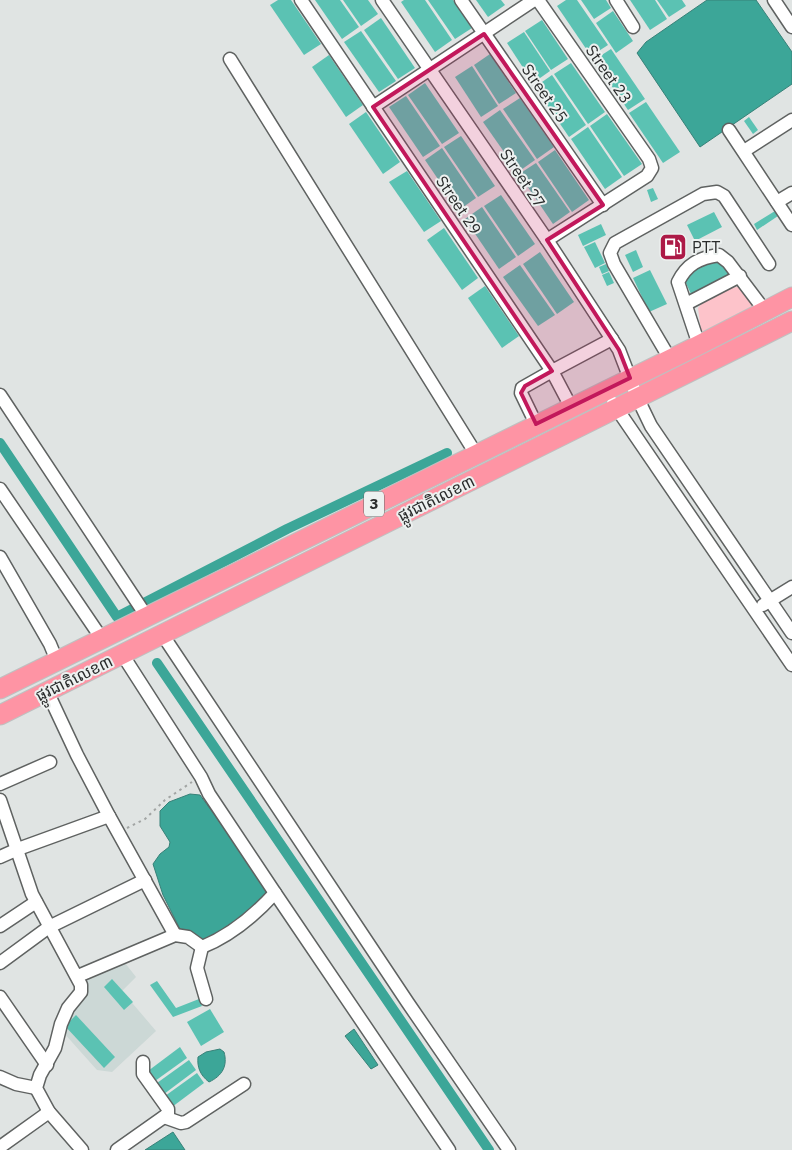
<svg xmlns="http://www.w3.org/2000/svg" width="792" height="1150" font-family="'IBM Plex Sans','Noto Sans Khmer',sans-serif">
<rect width="100%" height="100%" fill="#e0e4e3"/>
<path fill="#ccd8d6" d="M125,963L136,977L122,991L156,1031L112,1072L97,1070L63,1032L65,1022L88,994L83,982Z"/>
<path fill="#fdc3ca" d="M738,287L756,306L704,332L701,330L698,308C706,297 724,288 738,287Z"/>
<g fill="#3ca698" stroke="#378178">
<path d="M707,0H756L792,52V84L700,147L637,53L646,42Z"/>
<path d="M190,794L200,795L268,889L262,900L208,943L182,931L179,927L163,895L153,864L160,854L169,847L170,842L160,826V811L169,802Z"/>
<path d="M354,1029L378,1065L371,1069L345,1036Z"/>
<path d="M220,1049L224,1052C228,1066 222,1076 209,1082C200,1075 197,1067 198,1057L206,1052Z"/>
<path d="M173,1132L185,1150H145Z"/>
</g>
<g fill="none" stroke-linecap="round" stroke-linejoin="round">
<g stroke="#3ca698" stroke-width="10">
<path d="M0,443L117,617L287,529L447,453"/>
<path d="M157,663L489,1150"/>
</g>
</g>
<g fill="#5bc2b3">
<path d="M278,0H291L321,44L304,55L270,5Z"/>
<path d="M315,0H340L359,27L342,39Z"/>
<path d="M343,0H368L378,14L361,26Z"/>
<path d="M404,0H425L452,40L435,52L401,2Z"/>
<path d="M428,0H453L472,28L455,39Z"/>
<path d="M476,0H501L505,5L488,17Z"/>
<path d="M566,0H577L608,45L591,56L557,6Z"/>
<path d="M581,0H606L611,8L594,19Z"/>
<path d="M630,0H655L667,19L650,30Z"/>
<path d="M657,0H682L686,6L669,17Z"/>
<path d="M613,11L633,41L616,53L596,23Z"/>
<path d="M381,18L415,68L398,79L364,30Z"/>
<path d="M542,20L568,59L551,70L525,31Z"/>
<path d="M361,31L396,81L379,92L344,42Z"/>
<path d="M524,32L550,71L533,83L507,43Z"/>
<path d="M611,49L645,99L628,110L594,60Z"/>
<path d="M490,54L516,93L499,104L474,65Z"/>
<path d="M329,55L363,105L346,117L312,67Z"/>
<path d="M571,63L605,112L588,124L554,74Z"/>
<path d="M472,66L498,106L481,117L455,77Z"/>
<path d="M552,75L586,125L569,137L535,87Z"/>
<path d="M425,83L459,133L442,144L408,95Z"/>
<path d="M406,96L440,146L423,157L389,107Z"/>
<path d="M520,98L554,147L537,159L503,109Z"/>
<path d="M646,102L680,152L663,163L629,113Z"/>
<path d="M500,110L535,160L518,172L483,122Z"/>
<path d="M366,112L400,162L383,174L349,124Z"/>
<path d="M607,114L642,164L624,176L590,126Z"/>
<path d="M749,117L758,130L753,134L744,121Z"/>
<path d="M588,127L622,177L605,189L571,139Z"/>
<path d="M461,136L495,186L478,197L444,147Z"/>
<path d="M442,148L476,198L459,210L425,160Z"/>
<path d="M555,150L589,200L572,212L538,162Z"/>
<path d="M536,163L570,212L553,224L519,174Z"/>
<path d="M407,171L441,221L424,232L389,182Z"/>
<path d="M653,188L658,199L651,202L647,190Z"/>
<path d="M501,195L535,244L518,256L484,206Z"/>
<path d="M482,207L516,257L499,269L465,219Z"/>
<path d="M775,211L778,216L757,230L754,224Z"/>
<path d="M714,212L722,227L695,241L687,225Z"/>
<path d="M601,224L606,235L583,246L578,235Z"/>
<path d="M444,228L478,278L462,290L427,240Z"/>
<path d="M595,242L605,263L595,268L584,247Z"/>
<path d="M636,250L643,267L633,272L625,255Z"/>
<path d="M540,252L574,302L557,314L523,264Z"/>
<path d="M717,259L722,260L729,275L691,294L684,279L686,274Z"/>
<path d="M606,264L609,271L602,274L599,267Z"/>
<path d="M520,265L555,315L538,326L503,277Z"/>
<path d="M650,270L667,304L649,312L633,278Z"/>
<path d="M609,272L614,283L607,286L602,275Z"/>
<path d="M485,286L519,336L502,348L468,298Z"/>
<path d="M112,979L133,1002L124,1010L104,987Z"/>
<path d="M157,981L176,1008L199,999L202,1006L173,1017L150,985Z"/>
<path d="M210,1009L224,1032L201,1046L187,1022Z"/>
<path d="M76,1015L115,1057L104,1068L65,1026Z"/>
<path d="M180,1047L187,1058L155,1081L148,1071Z"/>
<path d="M189,1060L196,1070L164,1094L157,1083Z"/>
<path d="M197,1073L204,1083L172,1107L165,1096Z"/>
</g>
<g fill="none" stroke-linecap="round" stroke-linejoin="round">
<g stroke="#5f6261" stroke-width="15">
<g id="minor">
<path d="M301,0L552,371L612,339"/>
<path d="M382,0L547,240L619,350L637,397L651,426L792,633"/>
<path d="M461,0L603,205"/>
<path d="M538,0L649,159L652,168L647,176L547,240"/>
<path d="M616,0L633,27"/>
<path d="M774,0L792,27"/>
<path d="M230,59L476,454"/>
<path d="M373,107L534,0"/>
<path d="M729,130L792,225"/>
<path d="M744,151L792,120"/>
<path d="M777,202L792,193"/>
<path d="M686,304L740,276"/>
<path d="M699,345L678,282C687,264 699,258 719,255L728,262L765,311"/>
<path d="M670,359L614,264L610,253L615,243L703,194L717,192L724,196L769,264"/>
<path d="M0,395L147,617"/>
<path d="M613,403L792,665"/>
<path d="M536,424L521,393L522,388L552,371L571,407"/>
<path d="M0,489L102,639"/>
<path d="M0,557L50,644L57,661"/>
<path d="M763,605L792,587"/>
<path d="M162,634L408,1003L509,1150"/>
<path d="M122,654L201,777L209,794L275,893L449,1150"/>
<path d="M47,691L77,755L109,816L175,935"/>
<path d="M0,784L50,762"/>
<path d="M0,800L32,894L81,985V992L68,1008L61,1024L55,1048L40,1075L36,1088L49,1112L82,1150"/>
<path d="M0,857L18,849L109,816"/>
<path d="M0,926L36,902"/>
<path d="M202,947L197,968L206,999"/>
<path d="M0,963L49,927L145,880"/>
<path d="M78,976L175,935L188,937L202,947C230,936 254,916 275,893"/>
<path d="M0,997L47,1065"/>
<path d="M0,1077L16,1084L36,1088"/>
<path d="M164,1117L181,1123L186,1122L244,1084"/>
<path d="M0,1147L49,1112"/>
<path d="M117,1150L168,1114V1109L143,1074V1062"/>
</g>
</g>
<g stroke="#bfc0c0" stroke-width="21">
<g id="highway">
<path d="M0,689L699,345L792,297"/>
<path d="M0,715L792,321"/>
</g>
</g>
<path stroke="#a2a5a4" stroke-width="2" stroke-dasharray="2.5 4" stroke-linecap="butt" d="M127,828L145,819L165,800L192,782"/>
<use href="#minor" stroke="#fff" stroke-width="12"/>
<use href="#highway" stroke="#fe94a4" stroke-width="19"/>
</g>
<path fill="#c2185b" fill-opacity="0.2" stroke="#c2185b" stroke-width="4" stroke-linejoin="round" d="M484,34L603,205L547,240L619,350L630,378L536,424L521,393L525,386L552,371L373,107Z"/>
<defs>
<g id="fuel-square" transform="scale(1.4375)"><rect x="-9" y="-9" width="18" height="18" rx="4" fill="#ad1a47" stroke="#edf1f0"/><path d="M-5.5-6h7V0h2V4h1.3V-2.5L3-4.5l.8-.8L6-3V5H2.5V1h-1V6h-7ZM-4.2-4.7v3.2H.2V-4.7Z" fill="#fff"/></g>
</defs>
<g fill-rule="evenodd">
<use href="#fuel-square" x="673" y="247"/>
</g>
<g text-anchor="middle" stroke-width="4" stroke-linejoin="round" paint-order="stroke">
<rect fill="#edf1f0" stroke="#646767" stroke-width="1" x="364" y="491.5" width="20" height="25" rx="4"/>
<g font-size="15" font-weight="bold" fill="#2a2c2c">
<text x="374" y="509">3</text>
</g>
<g font-size="16" fill="#2a2c2c" stroke="#edf1f0">
<text transform="translate(609 74) rotate(55)" y="6">Street 23</text>
<text transform="translate(545 93) rotate(55)" y="6">Street 25</text>
<text transform="translate(523 178) rotate(56)" y="6">Street 27</text>
<text transform="translate(459 205) rotate(56)" y="6">Street 29</text>
<text transform="translate(436 498) rotate(-26)" y="6">ផ្លូវជាតិលេខ៣</text>
<text transform="translate(74 678) rotate(-26)" y="6">ផ្លូវជាតិលេខ៣</text>
</g>
<g font-size="16" fill="#2a2c2c" stroke="#edf1f0" text-anchor="start">
<text x="692" y="253">PTT</text>
</g>
</g>
</svg>
